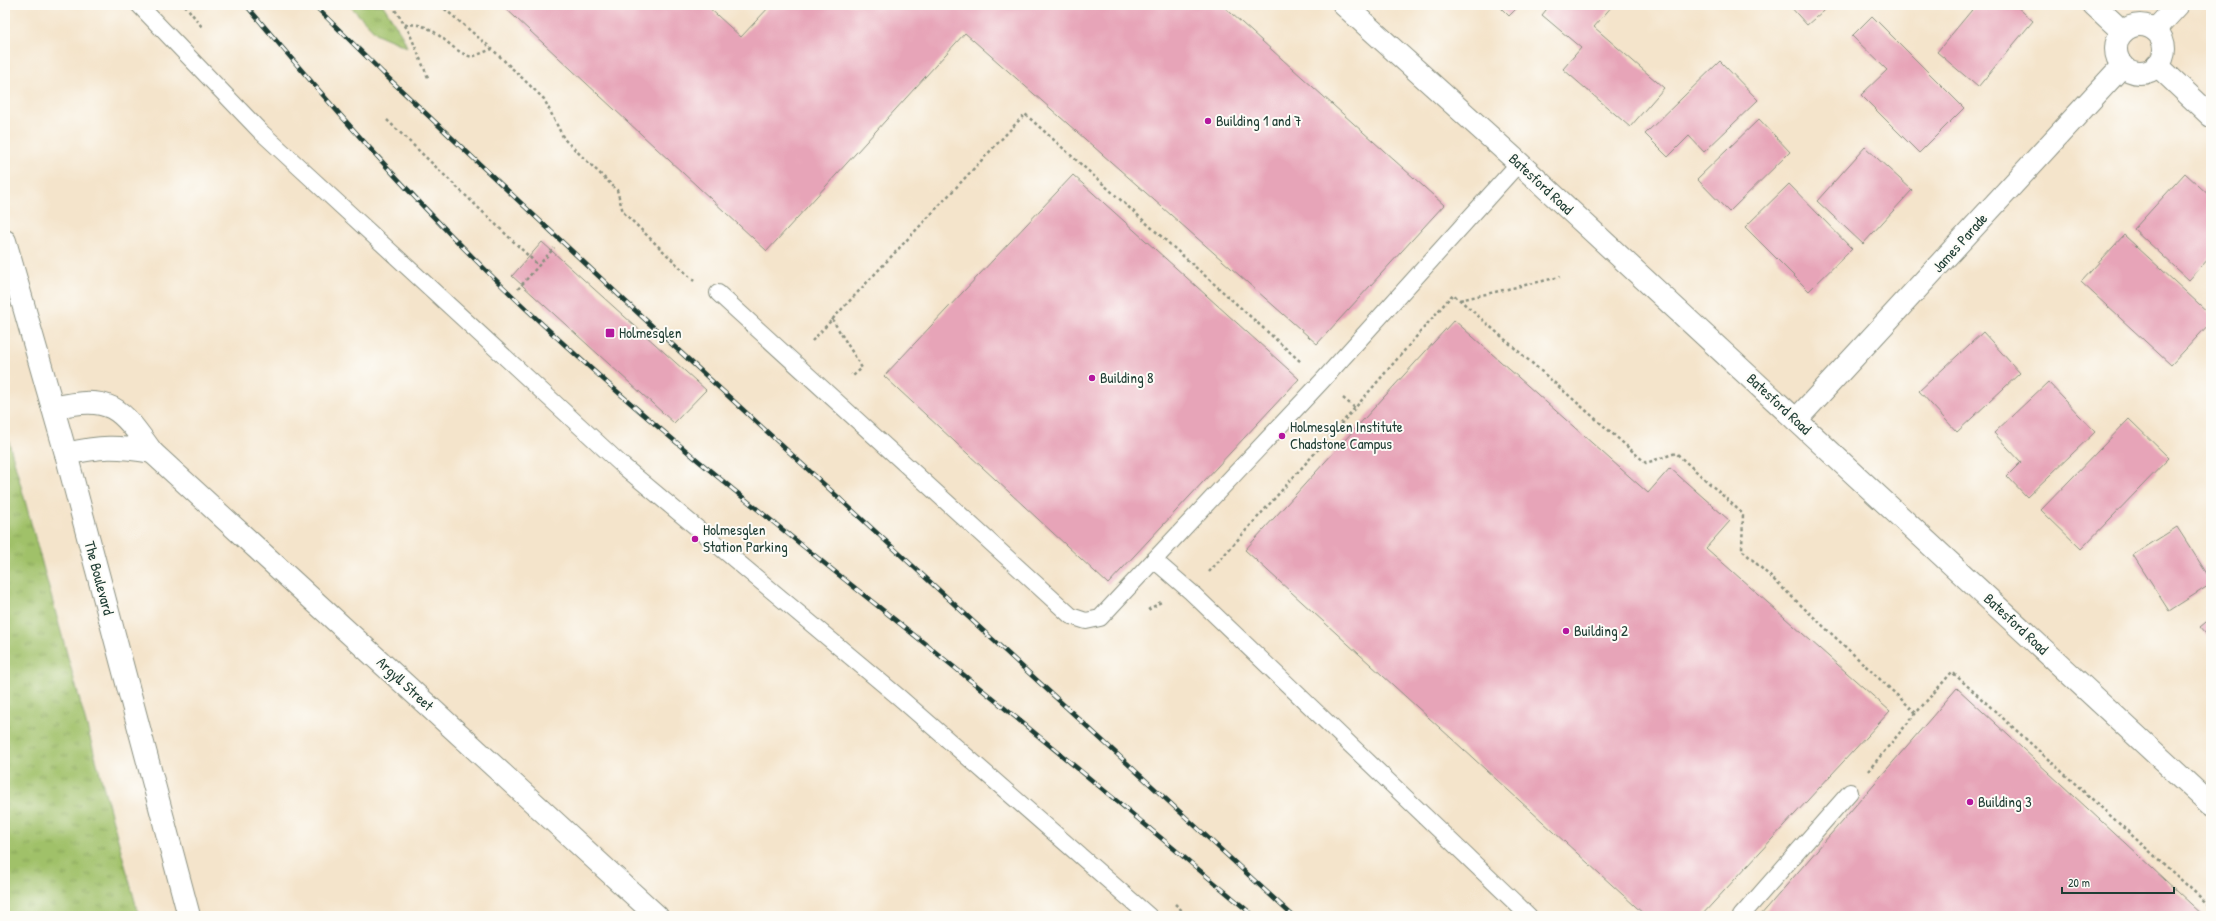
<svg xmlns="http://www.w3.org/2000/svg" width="2216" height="921" font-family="'Patrick Hand',sans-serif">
<defs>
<pattern id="grass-tufts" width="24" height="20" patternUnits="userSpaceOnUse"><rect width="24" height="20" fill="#a0c169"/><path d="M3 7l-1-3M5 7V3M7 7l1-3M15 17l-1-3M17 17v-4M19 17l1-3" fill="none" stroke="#829e57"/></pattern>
</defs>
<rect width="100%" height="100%" fill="#fdfcf7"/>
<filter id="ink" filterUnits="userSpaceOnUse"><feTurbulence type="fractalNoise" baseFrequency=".025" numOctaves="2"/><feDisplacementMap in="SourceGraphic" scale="8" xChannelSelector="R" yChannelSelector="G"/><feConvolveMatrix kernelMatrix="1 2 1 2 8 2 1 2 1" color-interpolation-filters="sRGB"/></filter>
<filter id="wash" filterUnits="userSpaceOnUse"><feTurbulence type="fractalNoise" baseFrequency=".012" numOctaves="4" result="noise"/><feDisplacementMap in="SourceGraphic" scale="16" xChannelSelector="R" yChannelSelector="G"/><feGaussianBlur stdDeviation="0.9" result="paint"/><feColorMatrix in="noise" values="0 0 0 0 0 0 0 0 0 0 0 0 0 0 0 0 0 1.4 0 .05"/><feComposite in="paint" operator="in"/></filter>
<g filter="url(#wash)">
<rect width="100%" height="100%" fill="#f4e4cb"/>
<g fill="url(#grass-tufts)" stroke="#607f4e">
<path d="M349,5H383L402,35L407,47L377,34Z"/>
<path d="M5,428L139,916H5Z"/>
</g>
<g id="blocks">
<g fill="#e7a4b8">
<path d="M502,5H706L741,37L771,5H1222L1444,205L1317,344L965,33L767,251Z"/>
<path d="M1498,5H1520L1509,16Z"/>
<path d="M1550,5H1613L1594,27L1664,88L1630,127L1563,69L1581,48L1542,15Z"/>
<path d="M1789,5H1830L1807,25Z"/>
<path d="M1976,5H2015L2033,21L1978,87L1937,52Z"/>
<path d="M1872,16L1964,108L1919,153L1861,95L1887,70L1852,36Z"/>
<path d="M1720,61L1758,100L1704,152L1689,136L1668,157L1645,134Z"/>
<path d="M1759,119L1790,152L1729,212L1697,179Z"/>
<path d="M1865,147L1912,190L1863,244L1817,201Z"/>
<path d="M2185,173L2211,197V256L2189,280L2134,229Z"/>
<path d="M1073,175L1299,379L1108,584L884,376Z"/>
<path d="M1789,184L1852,249L1809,291L1745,227Z"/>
<path d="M2124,235L2211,315V322L2171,365L2081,282Z"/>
<path d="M542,242L706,390L674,423L512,276Z"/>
<path d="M1454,320L1648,493L1670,468L1730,521L1706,548L1890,711L1701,916H1646L1245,550Z"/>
<path d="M1983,332L2020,373L1957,432L1919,391Z"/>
<path d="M2048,382L2095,432L2027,497L2007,476L2021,462L1994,433Z"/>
<path d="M2129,419L2169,458L2081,549L2041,510Z"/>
<path d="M2177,527L2211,580V584L2169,611L2133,555Z"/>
<path d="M2211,618V640L2200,627Z"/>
<path d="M1957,688L2204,916H1760Z"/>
</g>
</g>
</g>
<g filter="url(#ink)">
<use href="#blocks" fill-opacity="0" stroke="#8a9080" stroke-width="1"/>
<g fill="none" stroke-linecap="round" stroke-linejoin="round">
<g stroke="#8a9080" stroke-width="18">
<g id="service">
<path d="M139,5L260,131L623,466L900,698L1149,916"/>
<path d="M1519,163L1322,381L1154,560L1191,592L1529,916"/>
<path d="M718,293L1071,616L1086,621L1100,618L1154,560"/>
<path d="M1741,916L1850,792"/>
</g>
</g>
<g stroke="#8a9080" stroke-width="24">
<g id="minor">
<path d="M2094,5L2123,32"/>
<circle cx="2140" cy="49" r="24"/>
<path d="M2155,30L2178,5"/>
<path d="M2157,65L2211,116"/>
<path d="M5,241L66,454L189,916"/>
<path d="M53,408C111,394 120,407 152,452L657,916"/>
<path d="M1796,420L2123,65"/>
<path d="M66,454C101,446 117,446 152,452"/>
</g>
</g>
<g stroke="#8a9080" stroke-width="24">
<path id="secondary" d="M1344,5L1519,163L2211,805"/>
</g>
<g stroke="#8a9080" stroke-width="2.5" stroke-dasharray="3 3" stroke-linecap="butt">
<path d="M185,5L202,27"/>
<path d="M392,5L409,32L429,80"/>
<path d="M440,5L492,49L544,99L564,139L617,190L623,212L694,281"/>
<path d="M405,25C436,20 446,50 472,57L492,49"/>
<path d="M387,120L539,266"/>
<path d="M518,289L554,248"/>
<path d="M1460,300L1560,277"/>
<path d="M832,319L862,368L853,376L851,374"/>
<path d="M812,341L1025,114L1301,362"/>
<path d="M1343,398L1355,408L1453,294L1646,463L1676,453L1743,514L1742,550L1916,713L1952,672L2211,907"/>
<path d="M1209,572L1355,408"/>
<path d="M1148,610L1161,602"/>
<path d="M1868,771L1916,713"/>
<path d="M1175,904L1188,916"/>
</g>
<use href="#service" stroke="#fff" stroke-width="16"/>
<use href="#minor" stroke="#fff" stroke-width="22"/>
<use href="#secondary" stroke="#fff" stroke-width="22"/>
<g stroke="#1f3d34" stroke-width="4.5">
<g id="rail">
<path d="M246,5C327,101 409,196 499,283C640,420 796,540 949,663C1052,746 1153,831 1254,916"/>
<path d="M314,5L383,73L625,301L1293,916"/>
</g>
</g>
<use href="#rail" stroke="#fdfcf7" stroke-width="3" stroke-dasharray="9" stroke-linecap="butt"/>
</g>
</g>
<g fill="#b5179e" stroke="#fdfcf7" stroke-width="1.5">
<circle cx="1208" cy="121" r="4"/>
<rect x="605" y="328" width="10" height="10" rx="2"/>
<circle cx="1092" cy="378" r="4"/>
<circle cx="1282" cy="436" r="4"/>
<circle cx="695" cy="539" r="4"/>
<circle cx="1566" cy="631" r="4"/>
<circle cx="1970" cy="802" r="4"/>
</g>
<g text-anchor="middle" stroke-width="4" stroke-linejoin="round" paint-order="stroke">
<g font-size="15" fill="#1f3d34" stroke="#fdfcf7" text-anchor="start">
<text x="1216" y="126">Building 1 and 7</text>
<text x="619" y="338">Holmesglen</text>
<text x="1100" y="383">Building 8</text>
<text x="1290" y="432">Holmesglen Institute<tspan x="1290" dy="17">Chadstone Campus</tspan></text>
<text x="703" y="535">Holmesglen<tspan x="703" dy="17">Station Parking</tspan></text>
<text x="1574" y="636">Building 2</text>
<text x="1978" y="807">Building 3</text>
</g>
<g font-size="15" fill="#1f3d34" stroke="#fdfcf7">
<text transform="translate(1541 184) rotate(43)" y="5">Batesford Road</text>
<text transform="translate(1960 243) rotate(-48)" y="5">James Parade</text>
<text transform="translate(1779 404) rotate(43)" y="5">Batesford Road</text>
<text transform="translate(99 578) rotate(75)" y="5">The Boulevard</text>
<text transform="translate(2016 624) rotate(43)" y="5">Batesford Road</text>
<text transform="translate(405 684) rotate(43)" y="5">Argyll Street</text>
</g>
</g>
<rect width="2216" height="921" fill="none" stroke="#fdfcf7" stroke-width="20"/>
<path d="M2062 887v6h112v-6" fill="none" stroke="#1f3d34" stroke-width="2"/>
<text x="2068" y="887" font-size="12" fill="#1f3d34" stroke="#fdfcf7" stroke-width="3" paint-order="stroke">20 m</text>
</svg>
